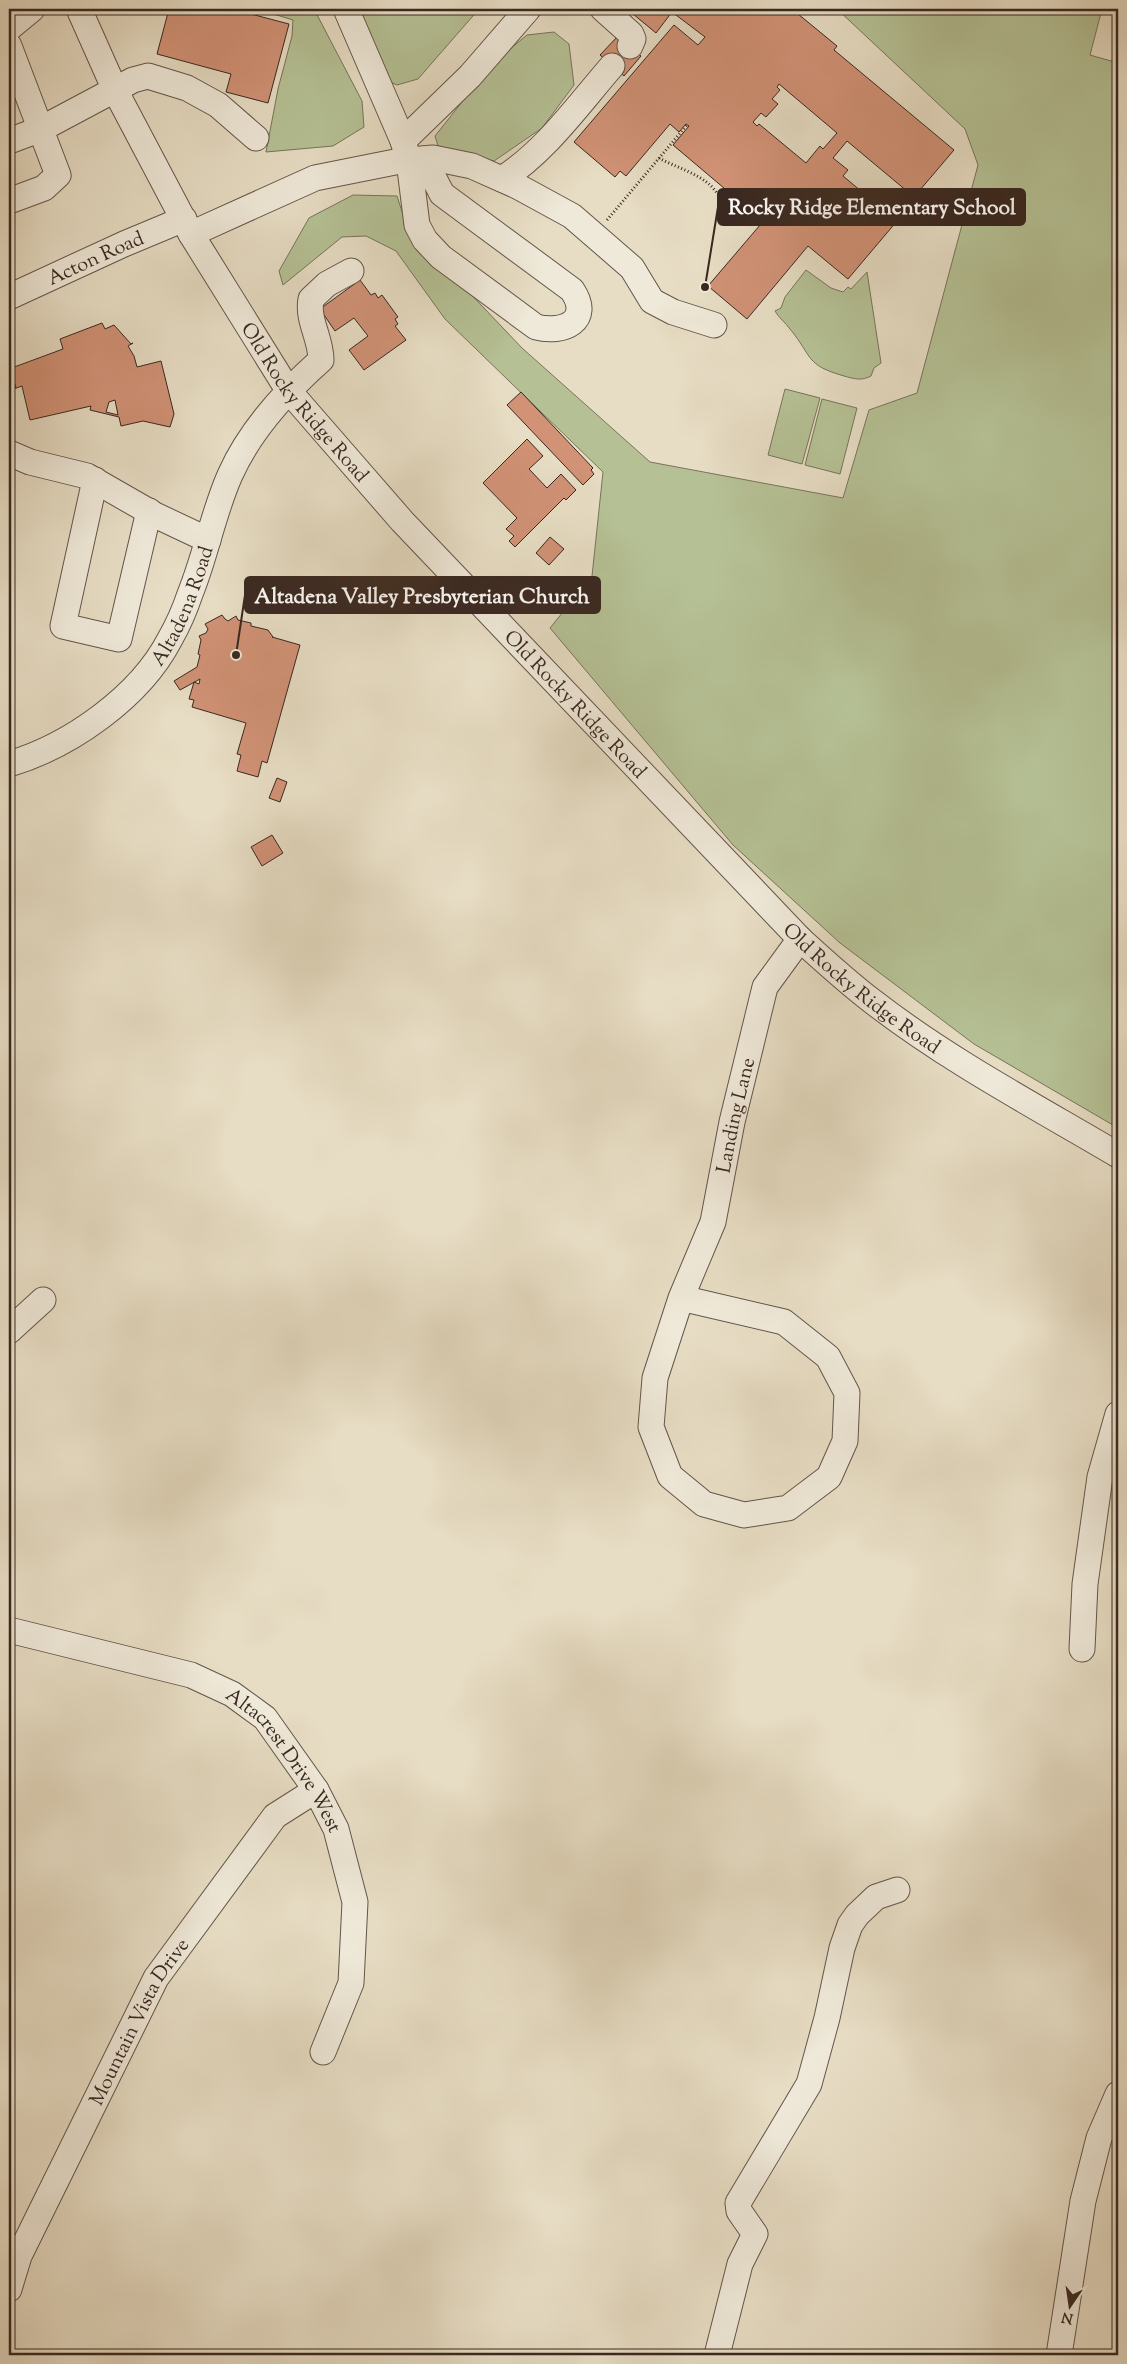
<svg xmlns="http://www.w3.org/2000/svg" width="1127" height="2364" font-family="'Sorts Mill Goudy',serif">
<rect width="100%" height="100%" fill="#e7ddc4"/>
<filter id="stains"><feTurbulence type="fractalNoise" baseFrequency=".004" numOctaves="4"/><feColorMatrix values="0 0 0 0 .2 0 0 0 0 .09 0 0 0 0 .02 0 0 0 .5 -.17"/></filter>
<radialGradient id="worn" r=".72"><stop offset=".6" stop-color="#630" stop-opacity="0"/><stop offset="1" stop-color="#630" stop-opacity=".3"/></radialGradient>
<g fill="#b5c195" stroke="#77745b">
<path d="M257,9H314L362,101L364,127L333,146L266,152L278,89L292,36L293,20Z"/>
<path d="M355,9H479L418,79L397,85L386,80Z"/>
<path d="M837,9H1102L1090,55L1118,63V1128L974,1044L840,943L733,845L550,628L592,576L603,472L445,319L396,251L366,236L342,237L283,285L279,271L309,218L353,195L397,196L407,227L522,348L650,462L843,498L869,410L917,393L978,165L965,129Z"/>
<path d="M554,32L569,44L574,85L542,128L494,161L438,146L435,136L493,63L527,35Z"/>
<path d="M806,270L831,288L843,292L848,287L851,289L867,272L881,363L874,368L871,376C862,381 854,379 844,376C805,365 813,357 790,329C785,322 779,318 775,311L781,308L785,297Z"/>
<path d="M785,389L820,398L802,464L768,455Z"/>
<path d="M822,399L857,408L840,474L805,465Z"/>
</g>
<g fill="#d19276" stroke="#392821" fill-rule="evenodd">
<path d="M169,9H232L289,24L268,103L226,92L231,74L157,54Z"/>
<path d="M627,9H648L654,14L659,9H792L837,46L834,50L954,150L914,197L847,141L833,158L848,170L843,176L897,221L848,279L808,246L747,319L708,286L772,211L752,194L744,205L673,145L689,126L686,124L679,132L670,124L626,176L620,171L615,177L574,142L674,25L698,45L705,37L672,12L656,33ZM779,84L837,133L823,149L820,146L806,163L759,124L757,126L753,122L761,113L766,117L778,104L772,99L780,90L777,87Z"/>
<path d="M618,36L641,56L624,76L600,55Z"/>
<path d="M360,280L371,295L375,293L378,298L382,295L398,317L395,319L398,324L395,326L406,340L364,370L349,350L368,336L354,318L335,331L320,309Z"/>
<path d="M102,323L105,329L114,325L131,344L133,343L128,346L134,356L137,367L161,361L174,414L170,427L143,421L121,426L119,417L90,410L91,406L30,420L22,386L11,390L16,387L9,369L63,349L60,339ZM115,400L118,415L106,412L109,402Z"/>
<path d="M521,392L593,468L591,470L594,474L583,485L507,405Z"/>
<path d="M527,439L543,456L529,469L547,488L561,474L576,490L566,500L564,498L515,547L509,541L514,536L506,529L517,518L483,483Z"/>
<path d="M550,537L564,549L549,565L536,553Z"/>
<path d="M222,615L225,619L228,621L236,616L238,620L251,623V626L268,630L273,637H272L300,645L267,763L262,761L258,777L237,771L241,755L237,754L246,723L192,707L194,700L189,699L194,682L199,684L200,679L180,690L174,681L197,667L200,655L198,654L201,640L199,636L206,633L208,629L205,624Z"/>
<path d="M277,778L287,782L280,802L269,798Z"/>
<path d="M272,835L283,853L262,866L251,847Z"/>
</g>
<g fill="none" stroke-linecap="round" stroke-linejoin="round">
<g stroke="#64554a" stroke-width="27">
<g id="minor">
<path id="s1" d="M79,9L115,90L191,234L288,390L402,521L800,939C823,960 847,982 872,1001C948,1060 1035,1106 1118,1155"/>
<path d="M346,9L403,141L409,161L417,225L425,240L441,257L536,327C563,334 593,321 572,290L442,194L424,159"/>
<path d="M603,9L631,34L633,39L630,46"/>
<path d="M9,28L32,9"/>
<path d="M9,46L58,175L44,188L9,201"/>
<path d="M9,141L41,129L133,80L148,76L187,88L218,105L256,138"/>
<path d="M403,141L470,76L528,9"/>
<path d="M502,179C546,151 578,105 612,66"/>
<path d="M191,234L315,178L400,161L433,158L472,166L517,186L572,216L632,268L652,301L673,312L714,325"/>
<path id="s2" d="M9,297L124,244L184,219"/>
<path d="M9,453L30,462L87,476L155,515L208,540"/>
<path d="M95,480L63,626L119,639L149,511"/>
<path id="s3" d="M9,764C70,746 140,697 170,639C178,625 185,609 190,594C206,555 213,513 230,475C250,430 285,392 321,360C321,338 307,321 311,299L327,284L351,271"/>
<path id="s4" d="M681,1298L655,1378L651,1427L670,1476L704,1504L744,1515L788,1508L829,1477L845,1441L847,1393L828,1357L784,1322L681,1298L713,1222L732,1122L765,987L800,939"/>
<path d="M9,1331L43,1300"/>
<path id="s5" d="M9,1630L191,1675L232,1694L265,1718L316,1790L336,1829L355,1902L351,1983L323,2052"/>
<path d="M1082,1649L1085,1584L1100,1477L1118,1414"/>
<path id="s6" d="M9,2289L19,2256L156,1978L275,1816L316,1790"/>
<path d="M717,2355L740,2264L755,2234L739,2211L738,2203L809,2084L827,2018L842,1948L850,1925L857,1915L876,1897L897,1890"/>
<path d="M1059,2355L1083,2201L1099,2138L1118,2094"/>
</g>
</g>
<g stroke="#392821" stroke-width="3" stroke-dasharray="1 2.5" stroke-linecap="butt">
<path d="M659,158C675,167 697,173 710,185C720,194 729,215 745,216C753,216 758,208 762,203"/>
<path d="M607,220L687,125"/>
</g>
<use href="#minor" stroke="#efe9d9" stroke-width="25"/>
</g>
<g text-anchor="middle" stroke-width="4" stroke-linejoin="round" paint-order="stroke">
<g font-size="20" fill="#392821" stroke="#efe9d9">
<text dy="7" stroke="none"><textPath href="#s2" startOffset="95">Acton Road</textPath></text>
<text dy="7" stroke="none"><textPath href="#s1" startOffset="455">Old Rocky Ridge Road</textPath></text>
<text dy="7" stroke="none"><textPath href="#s3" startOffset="244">Altadena Road</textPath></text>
<text dy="7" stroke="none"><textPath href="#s1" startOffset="861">Old Rocky Ridge Road</textPath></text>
<text dy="7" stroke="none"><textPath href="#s1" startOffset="1265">Old Rocky Ridge Road</textPath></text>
<text dy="7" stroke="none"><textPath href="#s4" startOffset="849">Landing Lane</textPath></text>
<text dy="7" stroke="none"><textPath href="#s5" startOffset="318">Altacrest Drive West</textPath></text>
<text dy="7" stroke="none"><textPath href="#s6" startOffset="298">Mountain Vista Drive</textPath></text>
</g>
</g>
<path fill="none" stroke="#392821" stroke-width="2" d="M705 287L718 207M236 655L245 595"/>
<g fill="#392821" stroke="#efe9d9" stroke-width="2">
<circle cx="705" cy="287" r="5"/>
<circle cx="236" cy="655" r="5"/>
</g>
<g fill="#392821" stroke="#392821" stroke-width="2">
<rect x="718" y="189" width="307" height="36" rx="5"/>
<rect x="245" y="577" width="355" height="36" rx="5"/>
</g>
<g font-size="21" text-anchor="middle" font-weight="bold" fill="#fff">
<text x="872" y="214">Rocky Ridge Elementary School</text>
<text x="422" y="603">Altadena Valley Presbyterian Church</text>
</g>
<rect width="1127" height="2364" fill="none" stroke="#e7ddc4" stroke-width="30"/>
<rect x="10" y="10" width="1107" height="2344" fill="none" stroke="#392821" stroke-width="2.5"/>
<rect x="15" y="15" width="1097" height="2334" fill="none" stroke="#392821"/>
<g transform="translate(1070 2306) rotate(193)" stroke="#efe9d9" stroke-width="4" paint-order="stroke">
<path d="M0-4L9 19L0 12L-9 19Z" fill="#392821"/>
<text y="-8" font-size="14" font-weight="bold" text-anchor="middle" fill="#392821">N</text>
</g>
<rect width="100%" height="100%" filter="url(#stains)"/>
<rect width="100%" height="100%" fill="url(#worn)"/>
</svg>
